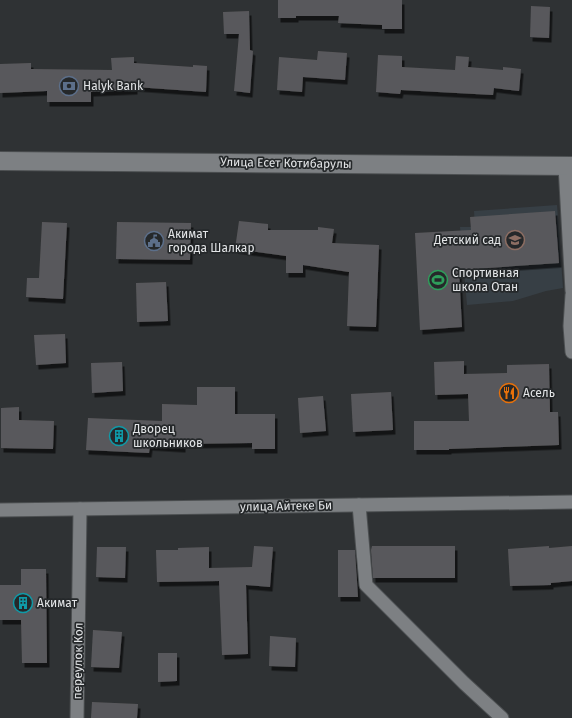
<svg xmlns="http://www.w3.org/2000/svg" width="572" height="718" font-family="'Fira Sans',sans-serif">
<defs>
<filter id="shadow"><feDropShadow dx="2.5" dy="4.5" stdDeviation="0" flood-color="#0009"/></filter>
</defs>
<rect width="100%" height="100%" fill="#2f3234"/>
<path fill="#373f45" d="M557,205L563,288L546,291L513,301L467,305L460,227H475L474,211Z"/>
<g fill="#59585b" filter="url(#shadow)">
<path d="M278,0H402V29H382V25L338,23L339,16H296V18H278Z"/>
<path d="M531,6L550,7L549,38L530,37Z"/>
<path d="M249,11L250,50L253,51L250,93L234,91L239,34H224L223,12Z"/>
<path d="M318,51L347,53L345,80L303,77L302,92L277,90L279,57L317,60Z"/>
<path d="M378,55L402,56V67L455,70L456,56L469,57L468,67L503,70V67L521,69L519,91L494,88L493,95L401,90L400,94L376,92Z"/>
<path d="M134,57V63L193,67V65L207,66L206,92L135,87V90L91,92V102H47V91L0,93V64L31,63V69L112,70L111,58Z"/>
<path d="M555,211L559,263L459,270L462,327L420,330L415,233L471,230L470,217Z"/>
<path d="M239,221L268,224V230H318V227L334,229L332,243L379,245L376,327L347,326L349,272L303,265V273H286V256L235,249Z"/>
<path d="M42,222L67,223L63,299L26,297L27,278H39Z"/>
<path d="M117,222L191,223L190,260L116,259Z"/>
<path d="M166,282L168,321L137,322L136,283Z"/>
<path d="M65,334L66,363L36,365L34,335Z"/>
<path d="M464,361V374L507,373V365L549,364L550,412H558L559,445L449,449V450H414V421H469L468,394L435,395L434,362Z"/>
<path d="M122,362L123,391L92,393L91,363Z"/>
<path d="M197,387H235V414H275V449H252V443L183,444V448L150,446L149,453L86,450L88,418L162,421V404L197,405Z"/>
<path d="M391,392L393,430L353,432L351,394Z"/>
<path d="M323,396L326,431L300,433L298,398Z"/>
<path d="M19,407V420L54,421L53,449L1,448V408Z"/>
<path d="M254,546L273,547L270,587L246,585L248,654L222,655L219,581L157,582L156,550H178V548L209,547V568L252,567Z"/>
<path d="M372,546H455V578H373L371,550Z"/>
<path d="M549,546V548L572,546V581L551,583V585L510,586L508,549Z"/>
<path d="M97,547H126L125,578L96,577Z"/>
<path d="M338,550H355L358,597H338Z"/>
<path d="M21,569H46L47,663H22L21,620H0V585H21Z"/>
<path d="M93,630L122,632L119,668L91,667Z"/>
<path d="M270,636L296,638L295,667L269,666Z"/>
<path d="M158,653H177V681L158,682Z"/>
<path d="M92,702L138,704L137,718H91Z"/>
</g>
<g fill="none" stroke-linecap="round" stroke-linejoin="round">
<g stroke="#4c4f51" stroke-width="15">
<g id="minor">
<path d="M565,166L572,291"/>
<path d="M572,295L570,326L572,352"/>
<path d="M359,505L366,585L464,683L502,718"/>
<path d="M0,510L572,502"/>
<path d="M77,718L80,509"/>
</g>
</g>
<g stroke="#4c4f51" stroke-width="20">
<path id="secondary" d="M0,161L572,166"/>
</g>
<use href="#minor" stroke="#7d8083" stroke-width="13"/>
<use href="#secondary" stroke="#7d8083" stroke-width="18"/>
</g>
<defs>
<g id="bank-ring" transform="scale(1)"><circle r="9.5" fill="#25282a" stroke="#5c6f8a" stroke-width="1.5"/><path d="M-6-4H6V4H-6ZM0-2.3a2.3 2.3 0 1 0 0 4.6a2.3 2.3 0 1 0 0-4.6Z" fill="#5c6f8a"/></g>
<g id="school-ring" transform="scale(1)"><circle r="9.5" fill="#25282a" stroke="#8d6e63" stroke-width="1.5"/><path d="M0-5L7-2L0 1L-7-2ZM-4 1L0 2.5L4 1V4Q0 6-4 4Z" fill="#8d6e63"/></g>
<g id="civic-ring" transform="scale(1)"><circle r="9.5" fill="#25282a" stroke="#5c6f8a" stroke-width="1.5"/><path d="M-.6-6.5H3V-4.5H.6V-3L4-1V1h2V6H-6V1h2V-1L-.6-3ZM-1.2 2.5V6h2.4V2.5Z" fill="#5c6f8a"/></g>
<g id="stadium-ring" transform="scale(1)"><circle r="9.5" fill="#25282a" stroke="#2e9e5b" stroke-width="1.5"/><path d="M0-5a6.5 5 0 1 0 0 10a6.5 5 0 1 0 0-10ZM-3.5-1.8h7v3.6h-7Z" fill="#2e9e5b"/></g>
<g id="restaurant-ring" transform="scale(1)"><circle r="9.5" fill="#25282a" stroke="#e8710a" stroke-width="1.5"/><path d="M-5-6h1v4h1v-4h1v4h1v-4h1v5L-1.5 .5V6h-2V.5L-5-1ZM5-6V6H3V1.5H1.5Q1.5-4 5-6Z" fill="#e8710a"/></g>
<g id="building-ring" transform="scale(1)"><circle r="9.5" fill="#25282a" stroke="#0f9aa8" stroke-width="1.5"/><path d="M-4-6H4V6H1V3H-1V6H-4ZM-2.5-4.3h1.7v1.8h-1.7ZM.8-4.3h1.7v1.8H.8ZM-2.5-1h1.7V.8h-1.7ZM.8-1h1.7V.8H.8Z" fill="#0f9aa8"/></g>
</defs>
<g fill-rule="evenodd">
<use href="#bank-ring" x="69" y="86"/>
<use href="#school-ring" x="515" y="240"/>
<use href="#civic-ring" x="154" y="241"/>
<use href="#stadium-ring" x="438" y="280"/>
<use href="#restaurant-ring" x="509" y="393"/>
<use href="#building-ring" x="119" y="436"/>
<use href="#building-ring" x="23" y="603"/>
</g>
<g text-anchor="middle" stroke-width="3.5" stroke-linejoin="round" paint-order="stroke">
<g font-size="12" fill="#e3e5e7" stroke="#25282a" text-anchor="start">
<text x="83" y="90">Halyk Bank</text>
<text x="168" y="238">Акимат<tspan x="168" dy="14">города Шалкар</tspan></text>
<text x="501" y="244" text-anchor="end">Детский сад</text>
<text x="452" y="277">Спортивная<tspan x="452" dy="14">школа Отан</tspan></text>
<text x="523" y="397">Асель</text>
<text x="133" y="433">Дворец<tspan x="133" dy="14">школьников</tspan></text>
<text x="37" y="607">Акимат</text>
</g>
<g font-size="12" fill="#e3e5e7" stroke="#25282a">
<text transform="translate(286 163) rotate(1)" y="4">Улица Есет Котибарулы</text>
<text transform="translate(286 506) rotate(-1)" y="4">улица Айтеке Би</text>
<text transform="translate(78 661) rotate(-89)" y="4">переулок Кол</text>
</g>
</g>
</svg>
